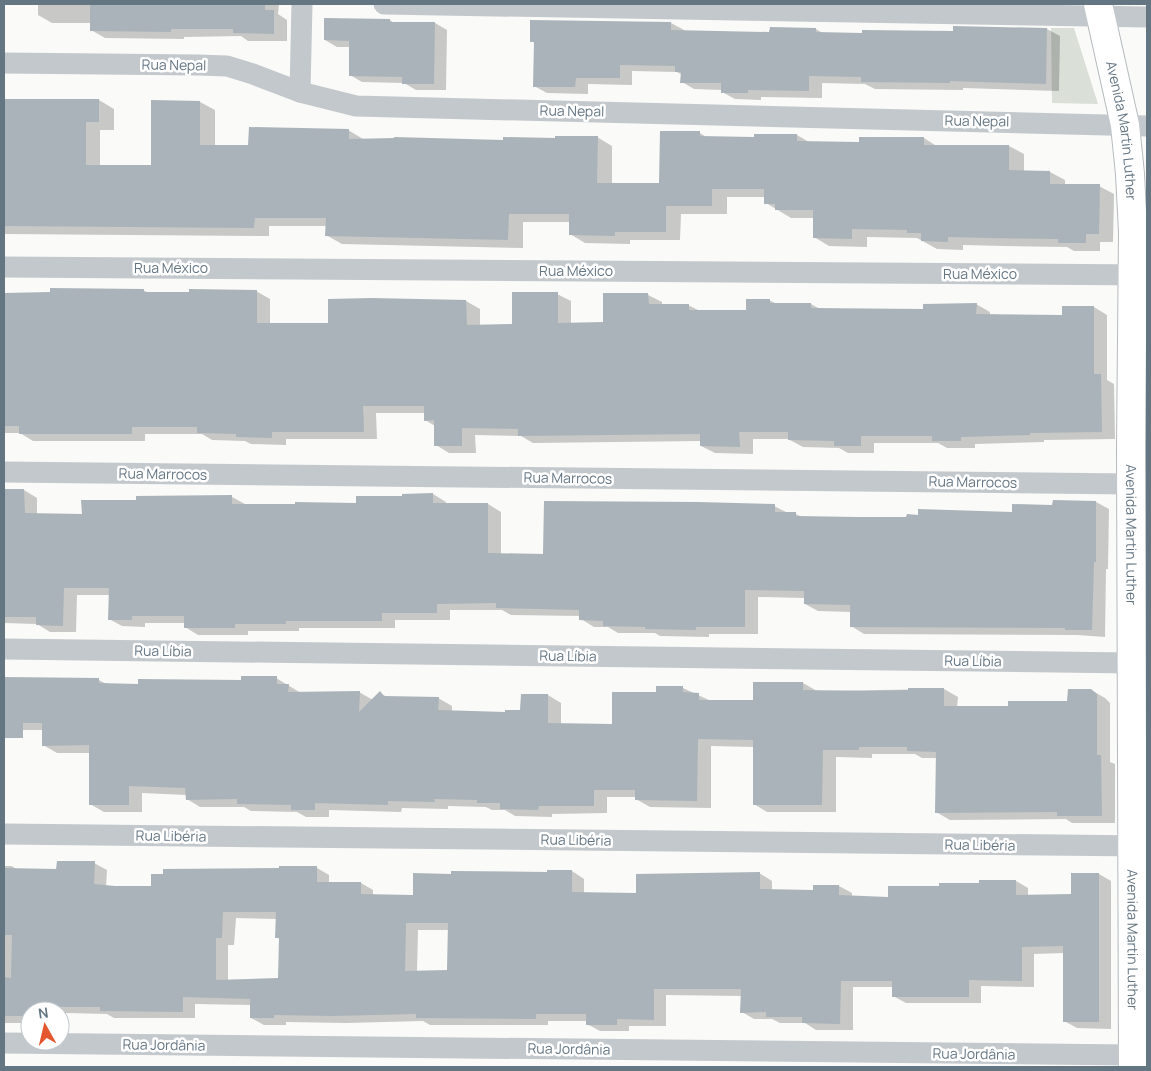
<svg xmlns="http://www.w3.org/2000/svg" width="1151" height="1071" font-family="Manrope,sans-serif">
<rect width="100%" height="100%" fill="#fafaf8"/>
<path fill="#dadfd7" d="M1051,28H1074L1098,104L1052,103Z"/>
<g fill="#0003" fill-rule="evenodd">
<path d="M38,4H279L278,14L287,20V41H248L241,36L184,37V39L105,38L91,30V23H52L38,15Z"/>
<path d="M985,4H1047V9H1049V4H1061V10L994,9Z"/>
<path d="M390,20L394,23H435L447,30L446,90H416L404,83L362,82L350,75V47H337L325,40Z"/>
<path d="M532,21L671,23L684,30V32L771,33L816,29L824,34L955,32V27L1047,29L1060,36L1059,91L963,88V90L875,89L865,84L822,83V98L761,97V100L735,99L722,92V90L694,89L682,82V75L677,72L632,71V85L588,84V94L547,93L534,86L535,43L531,41Z"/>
<path d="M4,100H99L114,109V130H100V166L153,167L200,102L215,110V146H250L348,130L363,139L505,141L597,137L612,146V185H661L700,133L708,138H755L797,135L809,142L860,143L924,138L938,147L1009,146L1024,154V172H1050L1065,180V185L1099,186L1114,194L1113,242H1100V251H1074L1067,247L1004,246L963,245V250L937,249L917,238L867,237V247L829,246L814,237L815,218H791L766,203V197H727V214H681L680,240H630V244L585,243L570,234V222H523V248L342,244L326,235L327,226H269V236L5,234Z"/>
<path d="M143,290L149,293L256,291L270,299V324H329L371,300L466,301L480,309V326L513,325L557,294L571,301V324H605L648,295L662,302V305H688L700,311H747L769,300L777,304H811L820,309L925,310L976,304L990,312V315L1064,316L1094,307L1107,315V380L1114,384L1115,439L1044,440V442L975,444V448H947L938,443H874V453H848L839,448L803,447L788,439H753V454L715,453L701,446V441L533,443L521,436L475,435L476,453H449L436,445L435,426L425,420V413H376L377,439H286V445L251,444L245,441L212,440L202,434H145V441H33L20,433H4V302Z"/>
<path d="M4,490H24L37,498V515H83L137,501L232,497L245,504H357L403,497V495L433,494L446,502V504H488L501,512V554L544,555L774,506L788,513L796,514L802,517L908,518L1013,513L1054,506L1096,502L1109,509L1108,569H1106L1105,637L1077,635L864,634L851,626V612L818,611L805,604V598L758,597V634H709V637L660,636L655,633H618L608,627H594L581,619V616L511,615L502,610H450V620H395V628H299V631H248V635H198L185,627V623H145V627L122,626L109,619L110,595H77L76,632H50L37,624L4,623Z"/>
<path d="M276,678L301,693L359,692L373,700L380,693L387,697L438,698L452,706V712L507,713L522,711L548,695L561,703V725H613L657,693L683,688L711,701L754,702V683H803L817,691L944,689L958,697L957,707L1010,708L1069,703L1091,690L1105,698L1110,703V762L1115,764V823H1072L1066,819L950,820L936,812L937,758H922L915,754H872V758L836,757V812H767L754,804V747L711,746V808L650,807L636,799V797H607V813L552,814V817L515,816L505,810H492L486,807L448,806V809L402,808L401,812L329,810V817H306L297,812L251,811L244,807H200L187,799V795L142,793V812H104L90,804L91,753H57L43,745V730H4V679L99,680L108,685H139L242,681Z"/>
<path d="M94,863L107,870L106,886L152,887L317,868L329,875V883H361L373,890V895L414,896L548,874L572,871L584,879V894H637L759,873L772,881V891H814V886H839L852,893V897L890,898L940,888L1016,881L1028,888V896H1072V874H1099L1111,881V1029L1077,1028L1064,1021V953L1034,954V987L981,986V1003H906L893,996V987H853V1030H816L805,1023H780L772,1019H754L742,1012V996L666,995V1026H629V1031H600L587,1024V1021H548V1025H430L423,1021L346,1023L286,1022V1025H264L251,1018V1005L195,1004V1018H114L107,1014L66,1013V1022H60V1011H30V1023H4V866H12L17,870H58ZM236,918L277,919L276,937L280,939L279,980L228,981V945H234ZM418,930H449V971L417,972Z"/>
</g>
<g fill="#aab3b9" fill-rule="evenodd">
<path d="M90,4H265V10H274V34L233,33V29H171V32L90,31Z"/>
<path d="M324,18L390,19V22H435L434,84H402V77L349,76V41L324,40Z"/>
<path d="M530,20L671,22V30L769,32L770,27L816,28V32L862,33V30L953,31V26L1047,28L1046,84L950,81V83L861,82V77L809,76V91L748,90V93H721V83H680L681,72H675V66L620,65V78H576L575,87H533L534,42H530Z"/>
<path d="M4,99H99V122H86V165H151V100L200,101V145H248L249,127L349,129V139L394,138V137L503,140V137L555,138V136H598L597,183H659L660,131H700V136L754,137V134H797V141L859,142V137H924V145H1009V170L1050,171V184H1100L1099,234H1086V243H1058V239L989,238L948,237V242L921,241V233H907V230L852,229V239L813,238V210H775V204H764V189H712V206H666V232H615V236L569,235V214H509L508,240L325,236L326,218H255L254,228L4,226Z"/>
<path d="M50,288L144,289V292H189V289L257,290V323H328V299L371,298L466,300L467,325L512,324V292H558V323L603,322V293H648L649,304H689V310H746V299H770V303H811V308L923,309V304L977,303L976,314L1062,315V306H1094V374H1101L1102,432L1030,433V435L961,437V441H932V436H861V446H834V441L788,440V432H739L740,447L700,446V434L518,436V429L462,428V446H434V420L424,421V406H363L364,432H272V438L236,437V434L197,433V427H132V434H19V426H4V293L50,292Z"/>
<path d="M4,489H24L25,513L82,514L81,500H136V496L232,495V504H295V502L356,503V496H402V494L433,493V503H488V553L543,554L544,501L698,502L775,504V512H796V516L857,517H906L907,514L918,515V509L1012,512V504L1052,505L1053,500L1096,501V562H1094L1092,630H1065V628L850,627V605L804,604V591L745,590V627H696V630L645,629V627L603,626V621L579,620V610L496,608V603L437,604V613H382V621H286V624H235V628H184V616H132V620H108L109,588H64L63,626L36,625V617H4Z"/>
<path d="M241,676H277V684H289L288,692L360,691L359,712L380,691L384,696L439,697L438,710L505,712V710H520L521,694H548V723L612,724V692H656V686H683V692L699,693V700H753V682H803V690L863,691L908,690V688H944V706H1008V701H1067L1068,689H1091L1097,694V755H1101L1102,816H1057V812L935,813L936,752L907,751V747H859V750H823L822,805H753V740L698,739L697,801L635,800V790H594V806H539L538,810L500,809V803H477V800L434,799L435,802L388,801V805L315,803V810H291V805L237,804V799L186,800L185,788L129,786V805H89V745L42,746V723H23V738H4V677L99,678V683L138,684V679L241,680Z"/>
<path d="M57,861H95L94,884L115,886H151V874H163V869L279,868V866H317V882H361V894L413,895V873L451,874V871L547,872V870H572V892L636,893V874L760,872V889L813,890V885H839V895L888,897V886H939V883H979V880H1016V895L1071,894V873H1099V1022H1063V946L1022,947V981L969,980V997H892V981H841L840,1024L802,1023V1017H766V1012L740,1013L741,989H654V1020L617,1019V1025H586V1014H536V1019L416,1018V1014L333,1016L274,1015V1018H250V999L183,997V1012L100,1011V1007H54V1011H30V1016H4V977L11,978L12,935H4V868L56,869ZM223,912H276L275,938H279L278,978L216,980V938H222ZM406,923H448L447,970L405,971Z"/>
</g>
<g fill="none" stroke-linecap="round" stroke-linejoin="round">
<g stroke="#b5babe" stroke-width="30">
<g id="primary">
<path id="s1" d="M1098,4L1125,125L1130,174L1133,232L1131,447L1133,1067"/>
</g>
</g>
<g stroke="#c3c8cc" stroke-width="21">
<path d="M384,4L1147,17"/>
<path d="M4,63L198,65L227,66L253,74L300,92L356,106L1147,126"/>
<path d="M300,92L302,4"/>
<path d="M4,267L1147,275"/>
<path d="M4,472L1131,484"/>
<path d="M4,649L1132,663"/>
<path d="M4,834L1147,846"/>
<path d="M4,1043L1133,1055"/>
</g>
<use href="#primary" stroke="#fff" stroke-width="28"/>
</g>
<g text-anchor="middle" stroke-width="5" stroke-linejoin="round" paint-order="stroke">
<g font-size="14" fill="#657683" stroke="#fff">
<text transform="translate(174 65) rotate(1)" y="5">Rua Nepal</text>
<text transform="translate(572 111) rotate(1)" y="5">Rua Nepal</text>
<text transform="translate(977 121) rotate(1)" y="5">Rua Nepal</text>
<text dy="5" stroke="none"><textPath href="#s1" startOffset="129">Avenida Martin Luther</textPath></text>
<text x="171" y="273">Rua México</text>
<text x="576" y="276">Rua México</text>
<text x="980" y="279">Rua México</text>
<text transform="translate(163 474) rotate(1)" y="5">Rua Marrocos</text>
<text transform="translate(568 478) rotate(1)" y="5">Rua Marrocos</text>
<text transform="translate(973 482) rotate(1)" y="5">Rua Marrocos</text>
<text dy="5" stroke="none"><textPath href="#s1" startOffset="534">Avenida Martin Luther</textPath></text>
<text transform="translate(163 651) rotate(1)" y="5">Rua Líbia</text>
<text transform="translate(568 656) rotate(1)" y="5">Rua Líbia</text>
<text transform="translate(973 661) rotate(1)" y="5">Rua Líbia</text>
<text transform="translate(171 836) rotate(1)" y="5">Rua Libéria</text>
<text transform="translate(576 840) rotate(1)" y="5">Rua Libéria</text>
<text transform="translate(980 845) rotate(1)" y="5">Rua Libéria</text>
<text dy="5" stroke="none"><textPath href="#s1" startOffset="939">Avenida Martin Luther</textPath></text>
<text transform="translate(164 1045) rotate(1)" y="5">Rua Jordânia</text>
<text transform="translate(569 1049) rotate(1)" y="5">Rua Jordânia</text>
<text transform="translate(974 1054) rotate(1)" y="5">Rua Jordânia</text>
</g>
</g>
<rect width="1151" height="1071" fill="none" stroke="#657683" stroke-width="10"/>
<g transform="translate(45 1026) rotate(352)"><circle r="24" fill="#ffffff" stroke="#c1c8cd"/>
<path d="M0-4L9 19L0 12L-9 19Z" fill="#e4572e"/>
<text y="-8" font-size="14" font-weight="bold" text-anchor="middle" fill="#657683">N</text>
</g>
</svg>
